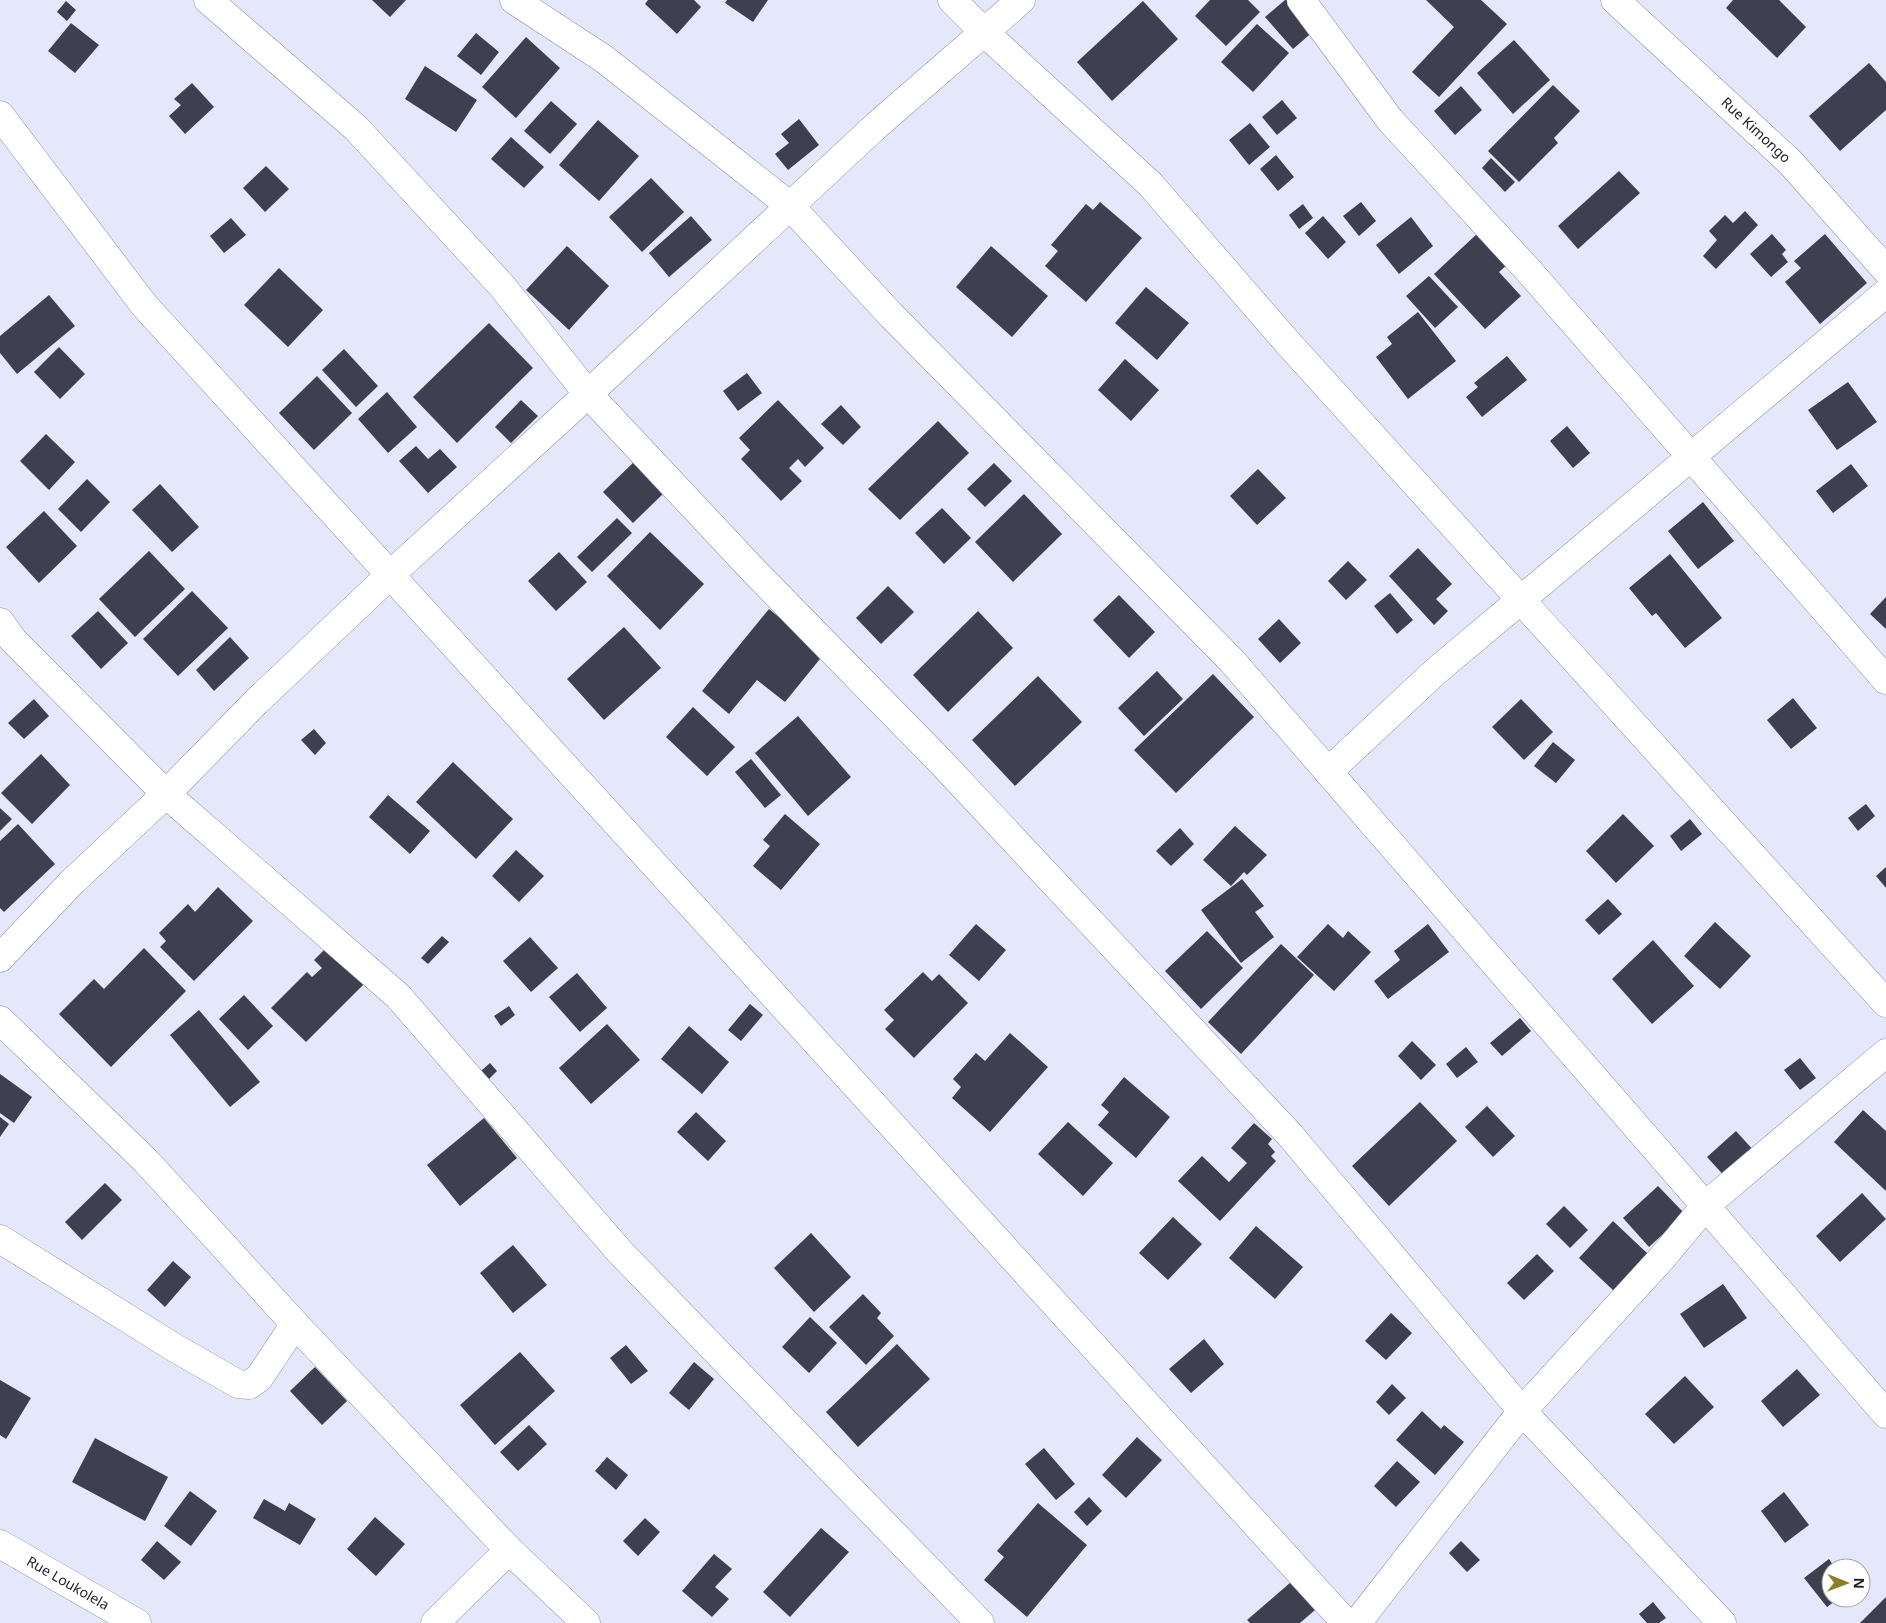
<svg xmlns="http://www.w3.org/2000/svg" width="1886" height="1623" font-family="'Noto Sans',sans-serif">
<rect width="100%" height="100%" fill="#e5e7fb"/>
<g fill="#3e404f">
<path d="M372,0H406L390,17Z"/>
<path d="M648,0H694L701,7L677,34L645,4Z"/>
<path d="M727,0H768L753,22L725,3Z"/>
<path d="M1210,0H1248L1260,12L1226,46L1195,16Z"/>
<path d="M1285,0H1288L1315,30L1293,49L1265,17Z"/>
<path d="M1426,0H1481L1507,24L1439,97L1412,72L1454,27Z"/>
<path d="M1733,0H1779L1806,27L1777,58L1726,8Z"/>
<path d="M66,1L76,10L67,21L57,12Z"/>
<path d="M1143,1L1178,39L1112,101L1077,62Z"/>
<path d="M71,23L99,45L75,73L48,51Z"/>
<path d="M1257,24L1289,53L1253,92L1221,62Z"/>
<path d="M476,33L499,52L481,75L457,56Z"/>
<path d="M526,37L560,68L516,118L482,87Z"/>
<path d="M1514,40L1550,80L1513,114L1477,73Z"/>
<path d="M1869,63L1886,82V110L1840,151L1809,116Z"/>
<path d="M425,66L477,100L456,132L405,99Z"/>
<path d="M192,83L214,107L185,134L169,116L181,105L174,99Z"/>
<path d="M1553,85L1580,111L1554,138L1558,143L1519,182L1488,151Z"/>
<path d="M1461,86L1482,110L1455,135L1434,111Z"/>
<path d="M1282,100L1297,118L1277,135L1262,117Z"/>
<path d="M551,101L577,124L550,154L524,131Z"/>
<path d="M799,119L819,145L788,170L775,154L789,143L781,134Z"/>
<path d="M598,120L639,156L599,201L559,165Z"/>
<path d="M1250,123L1270,147L1249,165L1229,140Z"/>
<path d="M511,137L544,167L524,188L491,159Z"/>
<path d="M1276,155L1294,177L1278,191L1260,169Z"/>
<path d="M1491,158L1515,182L1505,192L1482,168Z"/>
<path d="M266,166L289,189L265,212L243,188Z"/>
<path d="M1619,171L1640,193L1578,249L1558,226Z"/>
<path d="M651,178L684,212L642,252L609,217Z"/>
<path d="M1100,202L1142,238L1086,302L1045,266L1058,251L1051,245L1086,204L1093,210Z"/>
<path d="M1361,202L1376,221L1359,236L1343,216Z"/>
<path d="M1303,204L1313,218L1299,229L1289,215Z"/>
<path d="M1745,211L1758,225L1716,269L1703,256L1717,240L1709,231L1725,215L1733,223Z"/>
<path d="M691,216L712,240L669,277L649,253Z"/>
<path d="M1323,216L1346,242L1328,259L1305,233Z"/>
<path d="M1411,217L1433,246L1399,274L1376,245Z"/>
<path d="M231,218L246,235L224,253L210,236Z"/>
<path d="M1479,232L1508,264L1499,272L1521,296L1485,329L1434,274Z"/>
<path d="M1772,234L1786,250L1782,254L1788,262L1771,277L1750,254Z"/>
<path d="M1825,234L1867,283L1820,324L1785,282L1801,268L1794,261Z"/>
<path d="M567,246L609,286L569,330L526,290Z"/>
<path d="M991,246L1048,296L1012,337L956,287Z"/>
<path d="M279,268L323,310L288,347L244,305Z"/>
<path d="M1429,276L1458,307L1435,328L1406,296Z"/>
<path d="M1146,287L1189,323L1157,360L1115,323Z"/>
<path d="M49,295L75,326L17,374L0,353V336Z"/>
<path d="M1418,312L1456,361L1408,399L1376,357L1392,344L1387,337Z"/>
<path d="M489,323L533,368L457,443L413,397Z"/>
<path d="M59,347L85,374L60,399L34,372Z"/>
<path d="M344,349L378,386L356,407L322,370Z"/>
<path d="M1507,356L1527,380L1482,417L1466,397L1478,387L1474,383Z"/>
<path d="M1125,359L1159,390L1131,421L1098,390Z"/>
<path d="M747,373L762,393L738,411L723,391Z"/>
<path d="M317,376L352,413L314,450L279,413Z"/>
<path d="M1848,382L1877,422L1837,450L1808,410Z"/>
<path d="M387,392L417,427L388,453L358,419Z"/>
<path d="M521,400L538,416L511,443L495,427Z"/>
<path d="M778,400L824,448L805,467L798,459L789,468L802,481L781,501L741,459L750,450L739,438Z"/>
<path d="M841,405L861,427L843,445L821,424Z"/>
<path d="M938,421L969,453L900,520L868,489Z"/>
<path d="M1567,426L1590,453L1573,468L1550,441Z"/>
<path d="M46,434L75,462L49,490L20,461Z"/>
<path d="M416,446L428,459L440,449L457,467L428,493L399,461Z"/>
<path d="M637,459L667,490L633,523L603,492Z"/>
<path d="M994,463L1012,481L985,507L967,489Z"/>
<path d="M1851,464L1868,486L1833,513L1816,491Z"/>
<path d="M1258,469L1286,498L1257,525L1230,496Z"/>
<path d="M87,479L110,502L81,532L58,509Z"/>
<path d="M160,484L199,527L172,552L132,510Z"/>
<path d="M1024,494L1062,534L1013,582L975,542Z"/>
<path d="M1703,502L1734,541L1698,569L1668,531Z"/>
<path d="M942,508L971,538L944,564L915,533Z"/>
<path d="M44,511L77,546L39,583L6,547Z"/>
<path d="M617,518L632,533L592,572L577,557Z"/>
<path d="M650,532L704,584L660,630L607,576Z"/>
<path d="M1418,548L1452,584L1436,599L1448,611L1434,625L1389,576Z"/>
<path d="M149,551L185,589L135,637L99,599Z"/>
<path d="M559,552L587,582L556,611L528,581Z"/>
<path d="M1670,554L1722,618L1685,648L1656,613L1652,616L1629,588Z"/>
<path d="M1348,561L1367,580L1346,600L1328,581Z"/>
<path d="M888,586L914,612L881,644L856,618Z"/>
<path d="M192,591L228,628L178,676L143,639Z"/>
<path d="M1390,593L1413,620L1397,634L1374,606Z"/>
<path d="M1119,595L1155,632L1129,658L1093,620Z"/>
<path d="M1886,597V629L1870,614Z"/>
<path d="M769,609L824,654L785,702L757,680L729,714L702,691Z"/>
<path d="M98,611L128,643L101,669L71,636Z"/>
<path d="M978,611L1013,648L948,712L913,675Z"/>
<path d="M1279,619L1301,643L1280,663L1258,639Z"/>
<path d="M624,627L661,668L604,720L567,679Z"/>
<path d="M230,637L249,658L214,691L196,670Z"/>
<path d="M1157,671L1183,699L1144,736L1118,708Z"/>
<path d="M1213,674L1254,717L1176,793L1134,750Z"/>
<path d="M1038,676L1082,722L1015,786L972,740Z"/>
<path d="M1793,698L1817,728L1791,749L1767,720Z"/>
<path d="M34,699L49,716L24,739L8,723Z"/>
<path d="M1521,699L1553,732L1524,760L1492,727Z"/>
<path d="M693,707L735,747L707,776L666,737Z"/>
<path d="M798,716L851,777L808,816L755,753Z"/>
<path d="M314,729L326,743L315,755L301,740Z"/>
<path d="M1553,742L1575,760L1556,783L1534,766Z"/>
<path d="M41,754L70,785L32,824L1,793Z"/>
<path d="M751,759L781,795L765,808L735,772Z"/>
<path d="M453,762L513,819L476,859L416,802Z"/>
<path d="M388,795L430,831L410,854L369,817Z"/>
<path d="M1866,804L1875,816L1858,831L1848,818Z"/>
<path d="M0,808L12,819L0,831Z"/>
<path d="M785,814L820,844L781,890L753,866L770,846L763,840Z"/>
<path d="M1623,814L1654,846L1616,883L1586,851Z"/>
<path d="M1690,819L1702,834L1681,851L1670,836Z"/>
<path d="M18,824L55,864L4,912L0,908V841Z"/>
<path d="M1235,826L1267,855L1247,875L1244,872L1231,886L1203,860Z"/>
<path d="M1180,828L1194,844L1171,866L1156,851Z"/>
<path d="M516,850L544,876L519,902L492,876Z"/>
<path d="M1886,867V888L1876,876Z"/>
<path d="M1242,879L1264,906L1255,912L1274,937L1241,963L1201,910Z"/>
<path d="M218,887L253,921L194,981L160,947L166,941L159,933L188,904L195,912Z"/>
<path d="M1608,899L1622,914L1599,935L1585,920Z"/>
<path d="M1715,922L1751,956L1720,989L1684,956Z"/>
<path d="M976,924L1006,950L979,981L949,955Z"/>
<path d="M1328,924L1343,938L1348,931L1371,952L1334,991L1297,957Z"/>
<path d="M1428,924L1449,952L1388,999L1374,981L1400,960L1394,951Z"/>
<path d="M1207,931L1243,968L1201,1009L1165,971Z"/>
<path d="M442,936L449,942L428,964L421,958Z"/>
<path d="M530,937L558,968L531,992L503,961Z"/>
<path d="M1653,940L1694,986L1652,1024L1612,979Z"/>
<path d="M1281,944L1314,975L1241,1054L1208,1022Z"/>
<path d="M328,946L365,983L306,1042L271,1008L307,972L312,977L322,968L314,960Z"/>
<path d="M144,948L186,991L111,1067L59,1014L94,979L104,989Z"/>
<path d="M923,972L932,981L939,974L968,1003L914,1058L885,1029L894,1020L884,1010Z"/>
<path d="M577,973L607,1008L580,1032L549,997Z"/>
<path d="M244,995L273,1026L248,1050L219,1019Z"/>
<path d="M750,1004L763,1015L741,1041L728,1030Z"/>
<path d="M509,1006L515,1015L501,1026L494,1016Z"/>
<path d="M199,1010L260,1082L230,1107L170,1035Z"/>
<path d="M1520,1018L1531,1031L1502,1056L1490,1043Z"/>
<path d="M607,1024L640,1060L591,1104L559,1068Z"/>
<path d="M689,1026L729,1062L702,1094L661,1059Z"/>
<path d="M1010,1033L1048,1067L990,1132L952,1098L961,1087L953,1079L976,1053L985,1061Z"/>
<path d="M1412,1041L1436,1065L1421,1080L1398,1056Z"/>
<path d="M1466,1047L1478,1062L1457,1078L1446,1064Z"/>
<path d="M1800,1058L1816,1078L1800,1090L1784,1070Z"/>
<path d="M490,1063L497,1071L489,1079L481,1071Z"/>
<path d="M0,1074L32,1097L14,1123L0,1113Z"/>
<path d="M1124,1077L1170,1117L1136,1158L1098,1125L1109,1112L1101,1105Z"/>
<path d="M1420,1102L1457,1141L1389,1206L1352,1166Z"/>
<path d="M1487,1106L1515,1136L1493,1157L1465,1127Z"/>
<path d="M1863,1110L1886,1131V1191L1834,1142Z"/>
<path d="M696,1112L726,1141L708,1161L677,1132Z"/>
<path d="M0,1117L9,1124L0,1137Z"/>
<path d="M484,1118L517,1158L460,1206L427,1165Z"/>
<path d="M1068,1122L1113,1163L1083,1196L1038,1154Z"/>
<path d="M1254,1123L1272,1139L1268,1144L1275,1152L1271,1156L1276,1161L1220,1221L1178,1181L1202,1156L1229,1182L1247,1163L1231,1148Z"/>
<path d="M1736,1131L1755,1152L1727,1179L1707,1157Z"/>
<path d="M105,1183L122,1200L82,1240L65,1222Z"/>
<path d="M1658,1186L1685,1214L1649,1247L1623,1218Z"/>
<path d="M1862,1193L1886,1219L1840,1262L1816,1236Z"/>
<path d="M1564,1206L1588,1230L1570,1248L1546,1224Z"/>
<path d="M1173,1217L1202,1244L1168,1280L1139,1253Z"/>
<path d="M1613,1221L1648,1254L1614,1291L1579,1258Z"/>
<path d="M1256,1226L1303,1267L1275,1299L1229,1258Z"/>
<path d="M811,1233L851,1277L814,1312L774,1268Z"/>
<path d="M513,1245L547,1285L513,1313L480,1273Z"/>
<path d="M1537,1254L1554,1271L1524,1300L1507,1283Z"/>
<path d="M173,1261L191,1277L165,1307L147,1290Z"/>
<path d="M1723,1284L1747,1318L1704,1348L1680,1314Z"/>
<path d="M863,1294L881,1313L877,1318L894,1336L866,1365L829,1327Z"/>
<path d="M1391,1313L1412,1333L1386,1360L1365,1341Z"/>
<path d="M810,1317L837,1343L809,1373L782,1347Z"/>
<path d="M1204,1339L1224,1364L1191,1393L1169,1369Z"/>
<path d="M897,1344L930,1379L858,1447L826,1412Z"/>
<path d="M626,1345L648,1371L631,1384L610,1358Z"/>
<path d="M520,1352L555,1391L495,1445L460,1405Z"/>
<path d="M694,1362L714,1379L689,1410L669,1393Z"/>
<path d="M315,1367L347,1401L322,1425L290,1391Z"/>
<path d="M1797,1369L1820,1395L1783,1427L1761,1401Z"/>
<path d="M1685,1376L1714,1407L1674,1444L1645,1414Z"/>
<path d="M0,1380L31,1398L6,1439L0,1435Z"/>
<path d="M1392,1384L1406,1398L1389,1415L1376,1402Z"/>
<path d="M1422,1411L1441,1429L1444,1425L1464,1442L1435,1475L1396,1440Z"/>
<path d="M529,1425L547,1444L518,1471L500,1452Z"/>
<path d="M1137,1437L1162,1460L1126,1498L1102,1475Z"/>
<path d="M95,1438L168,1477L145,1521L72,1482Z"/>
<path d="M1044,1448L1075,1484L1056,1500L1025,1464Z"/>
<path d="M607,1457L628,1475L616,1490L595,1471Z"/>
<path d="M1397,1461L1420,1482L1396,1507L1374,1486Z"/>
<path d="M190,1491L217,1511L191,1546L164,1526Z"/>
<path d="M1784,1492L1809,1525L1785,1543L1761,1511Z"/>
<path d="M1089,1497L1102,1511L1087,1526L1074,1512Z"/>
<path d="M264,1499L285,1511L289,1503L316,1519L300,1545L253,1518Z"/>
<path d="M1038,1503L1087,1545L1027,1617L984,1580L1004,1557L997,1551Z"/>
<path d="M375,1517L405,1544L376,1576L347,1549Z"/>
<path d="M645,1518L660,1532L638,1556L623,1541Z"/>
<path d="M821,1528L849,1552L790,1617L763,1592Z"/>
<path d="M157,1541L181,1562L164,1580L141,1560Z"/>
<path d="M1461,1541L1480,1560L1467,1572L1449,1553Z"/>
<path d="M714,1554L732,1569L715,1587L729,1599L712,1617L682,1591Z"/>
<path d="M1829,1559L1835,1568H1831V1598H1839L1827,1607L1804,1578Z"/>
<path d="M1291,1582L1315,1610L1300,1623H1250L1247,1620Z"/>
<path d="M1886,1597V1623H1860Z"/>
<path d="M1653,1602L1666,1618L1659,1623H1647L1639,1614Z"/>
</g>
<g fill="none" stroke-linecap="round" stroke-linejoin="round">
<g stroke="#8e90a2" stroke-width="29">
<g id="minor">
<path d="M208,0L356,128L502,286L588,394L753,570L940,761L1290,1135L1522,1411L1722,1623"/>
<path d="M514,0L604,59L789,205L891,315L1232,661L1886,1414"/>
<path d="M952,0L985,33L1150,184L1288,343L1886,1003"/>
<path d="M1301,0L1390,120L1528,270L1886,680"/>
<path d="M1615,0L1790,162L1886,270"/>
<path d="M0,115L144,305L1346,1623"/>
<path d="M0,622L13,640L166,794L398,996L620,1252L980,1623"/>
<path d="M1328,772L1435,672L1886,293"/>
<path d="M0,958L71,883L166,794L256,702L390,575L588,394L877,125L1021,0"/>
<path d="M0,1020L146,1161L295,1324L509,1550L586,1623"/>
<path d="M0,1239L175,1348L238,1384L249,1385L259,1378L295,1324"/>
<path d="M0,1544L137,1623"/>
<path d="M435,1623L509,1550"/>
<path d="M1357,1623L1522,1411L1662,1258L1706,1205L1886,1053"/>
</g>
</g>
<use href="#minor" stroke="#fff" stroke-width="28"/>
</g>
<g text-anchor="middle" stroke-width="5" stroke-linejoin="round" paint-order="stroke">
<g font-size="14" fill="#1e1e25" stroke="#fff">
<text transform="translate(1756 130) rotate(43)" y="5">Rue Kimongo</text>
<text transform="translate(68 1583) rotate(30)" y="5">Rue Loukolela</text>
</g>
</g>
<g transform="translate(1846 1583) rotate(91)"><circle r="24" fill="#ffffff" stroke="#a5a5a8"/>
<path d="M0-4L9 19L0 12L-9 19Z" fill="#8b7e25"/>
<text y="-8" font-size="14" font-weight="bold" text-anchor="middle" fill="#1e1e25">N</text>
</g>
</svg>
